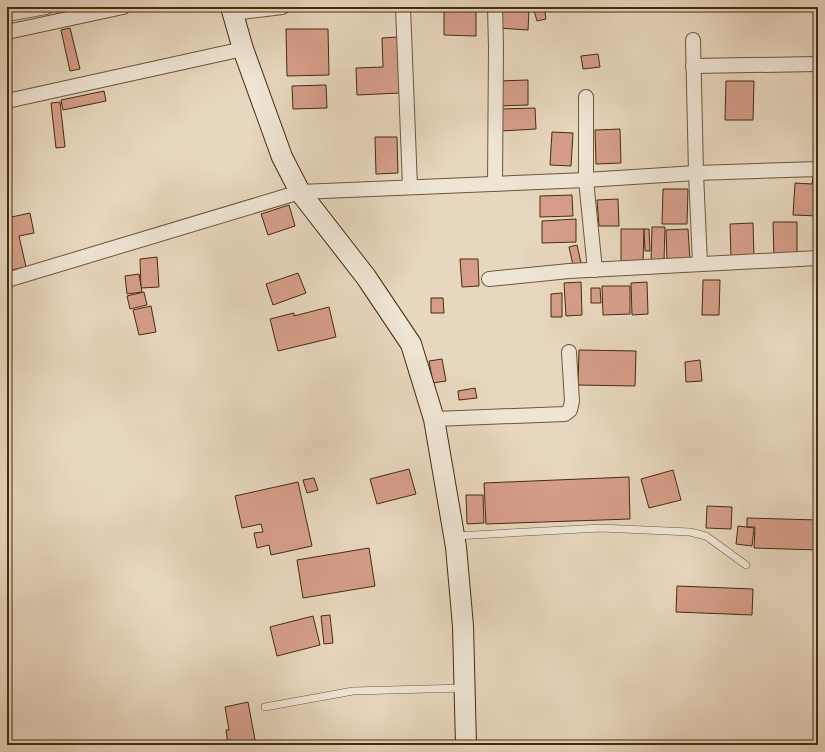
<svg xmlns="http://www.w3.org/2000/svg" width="825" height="752" font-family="'IM FELL DW Pica',serif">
<rect width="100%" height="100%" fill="#e7d7be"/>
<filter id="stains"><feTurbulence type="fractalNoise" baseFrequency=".005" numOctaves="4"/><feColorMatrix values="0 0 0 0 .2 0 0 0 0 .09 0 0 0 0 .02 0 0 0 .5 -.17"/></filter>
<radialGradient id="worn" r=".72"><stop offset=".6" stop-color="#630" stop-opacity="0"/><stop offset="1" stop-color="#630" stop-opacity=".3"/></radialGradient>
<g fill="#d69e8a" stroke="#442d0b">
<path d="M444,7H476V36L444,35Z"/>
<path d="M533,7H544L546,19L537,21Z"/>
<path d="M500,8L529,9L528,30L498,28Z"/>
<path d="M70,28L80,69L70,71L61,30Z"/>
<path d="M286,29H328L329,75L287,76Z"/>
<path d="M398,37L400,93L357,95L356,68L383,67L382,38Z"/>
<path d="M598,54L600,67L583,69L581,56Z"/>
<path d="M528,80V105L498,106V81Z"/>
<path d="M726,81H754L753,120H725Z"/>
<path d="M326,85L327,108L293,109L292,86Z"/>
<path d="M104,91L106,101L63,110L61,100Z"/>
<path d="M60,102L65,147L56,148L51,103Z"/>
<path d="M535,108L536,129L501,131L500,109Z"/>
<path d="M620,129L621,163L596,164L595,130Z"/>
<path d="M552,132L573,133L571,166L550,165Z"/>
<path d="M375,137H397L398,173L376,174Z"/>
<path d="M813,177H818V216L793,215L795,183L812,184Z"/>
<path d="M663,189H688L687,224H662Z"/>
<path d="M572,195L573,216L540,217V196Z"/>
<path d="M618,199L619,226H599L597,200Z"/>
<path d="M289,205L295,226L268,235L261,214Z"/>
<path d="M30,213L34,233L19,236L26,267L7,271V218Z"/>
<path d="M576,219V242L542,243V221Z"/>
<path d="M773,222H797V257H774Z"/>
<path d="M753,223L754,258H731L730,224Z"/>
<path d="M652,227H665L664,262L651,261Z"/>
<path d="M621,229H644L643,263L621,262Z"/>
<path d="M644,229H649L650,251H645Z"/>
<path d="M688,229L690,260L667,261L666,230Z"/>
<path d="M577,245L581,263L573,265L569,247Z"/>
<path d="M157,257L159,287L141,288L140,259Z"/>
<path d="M460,259H478L479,286L462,287Z"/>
<path d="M298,273L306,293L273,305L266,284Z"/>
<path d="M139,274L142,292L127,294L125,276Z"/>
<path d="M703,280H720L719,315H702Z"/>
<path d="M581,282L582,315L566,316L564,283Z"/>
<path d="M647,282L648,314L632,315L631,283Z"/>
<path d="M602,286H630V314L603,315Z"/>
<path d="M591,288H600L601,303H591Z"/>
<path d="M144,292L147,305L130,309L127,296Z"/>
<path d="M562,293V317H551V294Z"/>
<path d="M431,298H443L444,313H431Z"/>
<path d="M151,306L156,332L139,335L133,310Z"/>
<path d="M329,307L336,337L278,351L270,319L294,313V316Z"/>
<path d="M579,350L636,351L635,386L578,385Z"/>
<path d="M442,359L446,381L433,383L429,361Z"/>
<path d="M700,360L702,381L686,382L685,362Z"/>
<path d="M475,388L477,398L459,400L458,391Z"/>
<path d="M409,469L416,494L377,504L370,479Z"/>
<path d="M673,470L681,500L649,508L641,479Z"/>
<path d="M629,477L630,519L486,524L484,483Z"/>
<path d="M314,478L318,490L307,493L303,480Z"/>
<path d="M298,482L312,546L271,555L269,545L257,548L254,533L263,532L261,524L242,528L235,496Z"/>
<path d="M466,495H483L484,523L467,524Z"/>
<path d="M707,506L732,507L731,529L706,528Z"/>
<path d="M747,518L818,520V550L754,548L755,527H747Z"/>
<path d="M738,526L754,528L752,546L736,544Z"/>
<path d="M369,548L375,586L303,598L297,560Z"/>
<path d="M677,586L753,589L752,615L676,612Z"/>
<path d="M330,615L333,643L324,644L321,616Z"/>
<path d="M313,616L320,645L277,656L270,627Z"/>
<path d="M248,702L256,745H228L226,730H229L225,707Z"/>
</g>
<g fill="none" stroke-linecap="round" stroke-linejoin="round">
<g stroke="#6d5838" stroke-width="8">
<g id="service">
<path d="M455,536L601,528L690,532L706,536L746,565"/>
<path d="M265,707L353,691L464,688"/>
</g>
</g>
<g stroke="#6d5838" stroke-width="16">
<g id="minor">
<path d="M403,7L410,187"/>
<path d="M495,7L496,47L495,184"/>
<path d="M233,13L282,7"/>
<path d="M7,14L46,7"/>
<path d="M7,32L123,7"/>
<path d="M693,40L696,173L700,264"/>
<path d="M693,66L818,64"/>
<path d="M586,97V180L595,270"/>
<path d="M7,101L243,49"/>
<path d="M489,279L569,271L818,258"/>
<path d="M7,280L300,192L586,180L696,173L818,169"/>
<path d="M434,419L565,414L570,410L572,401L569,352"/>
</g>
</g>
<g stroke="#442d0b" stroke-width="22">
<path id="secondary" d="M231,7L243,49L282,157L300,192L366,277L411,344L434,419L456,547L463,626L466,745"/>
</g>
<use href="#service" stroke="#efe5d5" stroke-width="7"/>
<use href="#minor" stroke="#efe5d5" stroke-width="14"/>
<use href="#secondary" stroke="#efe5d5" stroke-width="20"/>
</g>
<rect width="825" height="752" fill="none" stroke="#e7d7be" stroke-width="24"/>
<rect x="8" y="8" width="809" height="736" fill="none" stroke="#442d0b" stroke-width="2"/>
<rect x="12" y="12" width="801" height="728" fill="none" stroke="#442d0b"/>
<rect width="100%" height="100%" filter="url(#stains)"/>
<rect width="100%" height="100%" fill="url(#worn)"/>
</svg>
